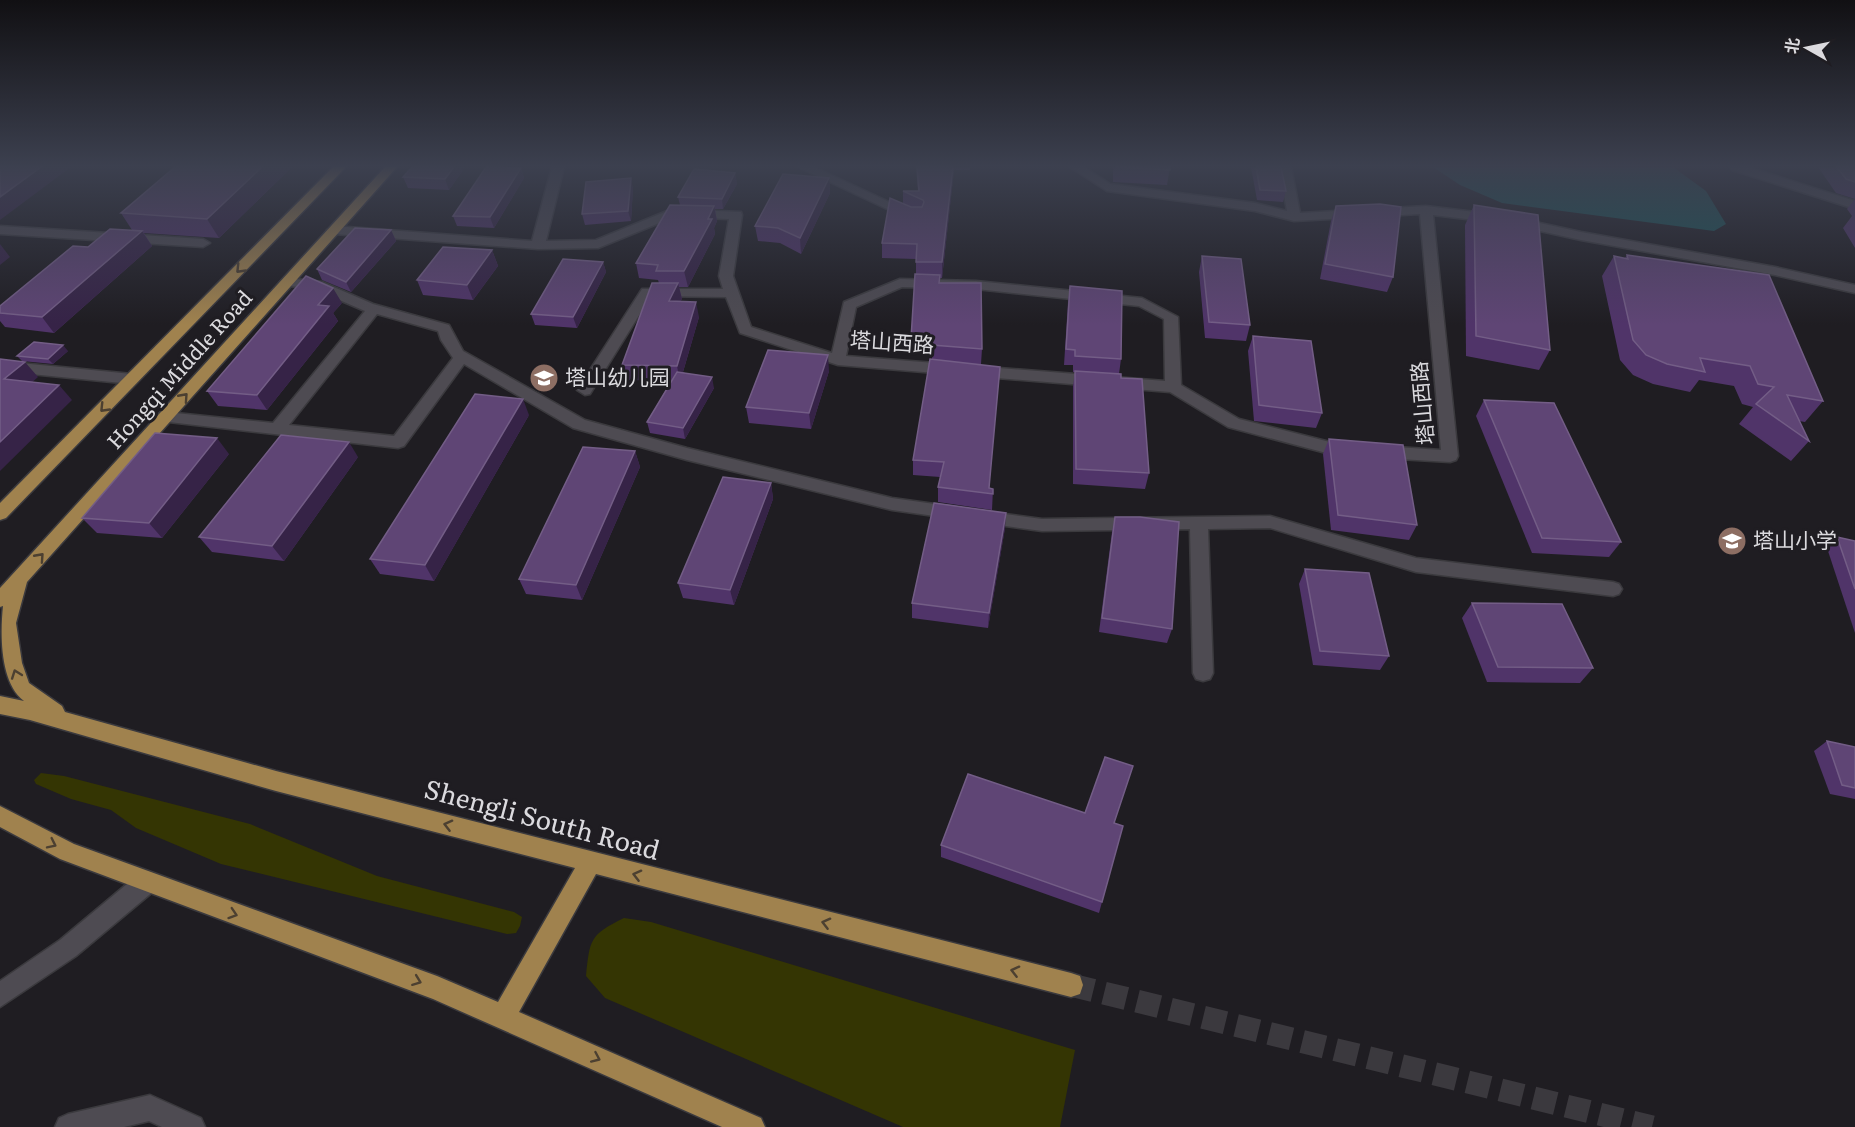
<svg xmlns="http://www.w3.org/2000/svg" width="1855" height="1127" font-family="Literata,'Noto Sans SC',serif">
<rect width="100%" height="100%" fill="#1f1d22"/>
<g fill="#343503">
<path d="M41,773L64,776L250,824L377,876L514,912L522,917L520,926L516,933L507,934L221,864L136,828L111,810L71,799L36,784L34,780Z"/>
<path d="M624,918L651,922L1075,1050L1060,1127H903L605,998L586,976C590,940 589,935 624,918Z"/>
</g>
<path fill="#1a5658" d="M1433,167H1673L1706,191L1726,224L1714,231L1502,203L1460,185Z"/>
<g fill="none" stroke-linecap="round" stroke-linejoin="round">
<path stroke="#3b393e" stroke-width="23" stroke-dasharray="23 11" stroke-linecap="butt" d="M1071,985L1652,1127"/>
<g stroke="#3b3a3e" stroke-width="3">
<g id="minor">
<path d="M552,167H564L546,241L596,240L672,209L741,212L742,215L733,276L751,327L832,353L844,302L900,279L976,281L1142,298L1178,317L1181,385L1239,419L1330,442L1355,445L1357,449L1355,453L1330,454L1228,427L1170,392L838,365L740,333L726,297L651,296L590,394L585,395L577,390L642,289H723L719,276L729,219L674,217L598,248L538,249L334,234L327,230L334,226L532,241ZM902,287L976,289L1139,306L1164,319L1165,381L846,356L856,307Z"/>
<path d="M798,167H814L915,214L909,218L904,217Z"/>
<path d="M1070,167H1084L1110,184L1255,203L1287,211L1279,167H1291L1300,213L1426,206L1508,216L1581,232L1775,267L1855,285V293L1775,275L1581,240L1508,224L1433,215L1458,456L1456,460L1450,462L1382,458L1376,456L1374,452L1376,448L1382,446L1441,450L1420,214L1294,221L1255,211L1107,191Z"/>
<path d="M1730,167H1748L1855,201V209L1732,170Z"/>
<path d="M0,226L203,239L210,243L203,247L0,234Z"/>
<path d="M287,278L322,282L373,304L449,325L463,351L585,420L687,448L892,498L956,507L962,509L965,513L962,517L956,519L892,510L687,460L573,428L464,364L404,446L398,448L160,421L158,417L160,413L166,412L273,423L365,311L314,289L282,285L280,282ZM377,314L438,331L441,340L453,358L394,436L289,425Z"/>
<path d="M0,361L132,374L140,379L132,384L0,371Z"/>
<path d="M983,511L1042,519L1270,516L1416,558L1613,582L1619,584L1622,589L1619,594L1613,596L1416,572L1270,528L1208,529L1213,673L1210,679L1203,681L1196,679L1193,673L1190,529L1042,531L977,522L974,517L977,512Z"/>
<path d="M147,871L155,874L158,882L155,890L76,956L0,1007V981L60,940L139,874Z"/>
<path d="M150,1095L201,1118L205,1127H162L149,1121L124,1127H55L59,1118L68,1114Z"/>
</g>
</g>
<g stroke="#3b3a3e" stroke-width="3">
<g id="major">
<path d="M333,167H346L6,518L0,520V503Z"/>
<path d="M385,167H397L27,582L16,623L22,663L29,683L62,706L65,712L276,771L1071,973L1080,976L1083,985L1080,994L1071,997L596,874L519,1012L761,1118L765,1127H722L433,999L60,859L0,827V806L74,844L437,976L498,1002L575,868L276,791L30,720L0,714V696L24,701C0,683 0,635 3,606L0,607V588Z"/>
</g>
</g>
<use href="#minor" fill="#4e4b52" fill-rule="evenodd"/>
<use href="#major" fill="#a0824e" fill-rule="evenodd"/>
</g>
<g fill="#503469">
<path d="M175,167H292L219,238L144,233L152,246L54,333L5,327L0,321V306L132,230L121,213Z"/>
<path d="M412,167H465L449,190L408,188L403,177Z"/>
<path d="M916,167H970V170H954L942,278H940V283L982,349L981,364L989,488L993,489L992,510L938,502V487L940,477L913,475V460L932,359V354H911V339L916,274V259L882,258V243L903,204V191H918Z"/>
<path d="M1113,167H1170L1167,185L1113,182Z"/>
<path d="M1251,167H1281L1286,191L1283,202L1257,200Z"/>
<path d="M1818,167H1855V248L1843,228L1852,216L1847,209L1855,199L1836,193Z"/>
<path d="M521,168L524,178L494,228L457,226L453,216Z"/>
<path d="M735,173L737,184L723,209H715L717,221L714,228L715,234L688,287H679L682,299L680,301L699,317L683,372L714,388L685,439L650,433L647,422L671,381L627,380L622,365L659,283L658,280L639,278L636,263L680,205L678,197Z"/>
<path d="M829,178L830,193L801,254L780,243L758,241L755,226Z"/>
<path d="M633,188L631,221L585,225L582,214Z"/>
<path d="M1474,205L1550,350L1539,370L1466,356L1465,225Z"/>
<path d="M1336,206L1393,277L1387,292L1320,279L1331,221Z"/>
<path d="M391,230L396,241L351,292L322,280L317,269Z"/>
<path d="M492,250L498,266L473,300L423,295L417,280Z"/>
<path d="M1627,255L1823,401L1805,422L1799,421L1809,441L1791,461L1739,424L1753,407L1742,404L1734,386L1699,380L1690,392L1653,384L1633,375L1620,360L1602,276L1614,256L1625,258Z"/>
<path d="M1202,256L1250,325L1246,341L1205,338L1199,272Z"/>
<path d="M603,262L606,272L577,328L535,325L531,314Z"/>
<path d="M1070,286L1121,359L1119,374L1121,378L1149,473L1145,489L1073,484V386L1075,372H1073V365H1064L1068,302Z"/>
<path d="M342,303L333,313L338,321L267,410L218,406L207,391Z"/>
<path d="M1253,336L1322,413L1316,428L1254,421L1248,351Z"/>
<path d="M68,351L53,364L22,361L17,356Z"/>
<path d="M829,371L811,429L749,423L746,407Z"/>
<path d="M1484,400L1621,542L1609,557L1532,553L1476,416Z"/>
<path d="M529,415L434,581L380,574L370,559Z"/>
<path d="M1329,439L1417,525L1409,540L1331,530L1323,454Z"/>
<path d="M635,451L640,467L582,600L526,594L519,579Z"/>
<path d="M229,454L162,538L97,533L82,518Z"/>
<path d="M358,457L284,561L212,552L199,537Z"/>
<path d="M771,483L773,499L734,605L683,598L678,583Z"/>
<path d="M1115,517L1172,629L1167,643L1099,632L1112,532Z"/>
<path d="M1005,528L988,628L912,618V603Z"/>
<path d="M1837,537L1855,541V633L1827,548Z"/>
<path d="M1305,569L1389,656L1380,670L1313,665L1299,584Z"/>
<path d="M1472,603L1593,668L1580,683L1487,682L1462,618Z"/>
<path d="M1827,741L1855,747V799L1830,794L1814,751Z"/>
<path d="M1114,823L1102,902L1099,913L941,857V845Z"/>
</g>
<g fill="#362347">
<path d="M41,167H71L0,220V197Z"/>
<path d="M262,167H292L219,238L207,219Z"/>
<path d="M454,167H465L449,190L445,179Z"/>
<path d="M953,167H954V170L942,278V262Z"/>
<path d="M521,168L524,178L494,228L490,217Z"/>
<path d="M735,173L737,184L723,209L722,199Z"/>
<path d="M631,178L633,188L631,221L628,211Z"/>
<path d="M829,178L830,193L801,254L800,238Z"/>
<path d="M714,206L717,221L714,228L715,234L688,287L684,271Z"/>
<path d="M391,230L396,241L351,292L346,282Z"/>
<path d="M142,231L152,246L54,333L42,317Z"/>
<path d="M0,244L10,257L0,265Z"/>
<path d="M492,250L498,266L473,300L467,285Z"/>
<path d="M603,262L606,272L577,328L573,317Z"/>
<path d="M678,283L682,299L672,317L669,301Z"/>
<path d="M333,288L342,303L333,313L338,321L267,410L257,395L318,305Z"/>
<path d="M696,302L699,317L680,382L677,366Z"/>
<path d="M63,345L68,351L53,364L48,359Z"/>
<path d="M828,355L829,371L811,429L809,413Z"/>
<path d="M25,362L38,377L18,395L4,379Z"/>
<path d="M712,377L714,388L685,439L683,428Z"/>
<path d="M59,385L72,400L0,471V442Z"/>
<path d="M523,399L529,415L434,581L425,565Z"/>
<path d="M217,438L229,454L162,538L149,523Z"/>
<path d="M349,442L358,457L284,561L272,546Z"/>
<path d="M635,451L640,467L582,600L576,585Z"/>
<path d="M771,483L773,499L734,605L730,590Z"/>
<path d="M1006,513L1005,528L988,628L989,613Z"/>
</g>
<g fill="#5f4575" stroke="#735d86" stroke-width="1.5">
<path d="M0,167H41L0,197Z"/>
<path d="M175,167H262L207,219L121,213Z"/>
<path d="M412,167H454L445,179L403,177Z"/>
<path d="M486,167L521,168L490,217L453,216Z"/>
<path d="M917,167H953L942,262H916L917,244L882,243L890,198L911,207H922L924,202L923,200L903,191H919Z"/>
<path d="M1115,167H1170V170Z"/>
<path d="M1256,167H1281L1286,191L1260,190Z"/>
<path d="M1837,167H1855V182L1846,179Z"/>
<path d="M694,169L735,173L722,199L678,197Z"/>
<path d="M783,174L829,178L800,238L778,228L755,226Z"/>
<path d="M631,178L628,211L582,214L586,182Z"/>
<path d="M1380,204L1401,207L1393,277L1325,264L1336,206Z"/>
<path d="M670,205L714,206L708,219H712L684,271H656L658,265L636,263Z"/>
<path d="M1474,205L1538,215L1550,350L1476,336Z"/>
<path d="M355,228L391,230L346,282L317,269Z"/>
<path d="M110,229L142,231L42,317L0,313V306L73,246L88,247Z"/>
<path d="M443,247L492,250L467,285L417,280Z"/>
<path d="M1627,255L1769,275L1823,401L1787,395L1809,441L1756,404L1774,387L1758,384L1750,366L1700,358L1705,372L1667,364L1646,355L1633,340L1614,256L1628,259Z"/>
<path d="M1202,256L1241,259L1250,325L1209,322Z"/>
<path d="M563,259L603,262L573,317L531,314Z"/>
<path d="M915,274L940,275L939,283H981L982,349L932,345L933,339H911Z"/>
<path d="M306,276L333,288L318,305L329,306L257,395L207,391Z"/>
<path d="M652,283H678L669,301L696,302L677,366L622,365Z"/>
<path d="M1070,286L1122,291L1121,359L1075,356V350L1066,349Z"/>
<path d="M1253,336L1311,341L1322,413L1259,405Z"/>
<path d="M34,342L63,345L48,359L17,356Z"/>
<path d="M768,350L828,355L809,413L746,407Z"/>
<path d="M0,359L25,362L4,379L59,385L0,442Z"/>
<path d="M930,359L1000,367L989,488L993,489V494L938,487L944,462L913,460Z"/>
<path d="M1075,371L1121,374V378L1142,379L1149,473L1076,469Z"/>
<path d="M677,372L712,377L683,428L647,422Z"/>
<path d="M475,394L523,399L425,565L370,559Z"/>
<path d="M1484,400L1554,403L1621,542L1542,538Z"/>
<path d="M155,433L217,438L149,523L82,518Z"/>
<path d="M281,435L349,442L272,546L199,537Z"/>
<path d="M1329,439L1403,445L1417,525L1338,515Z"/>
<path d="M583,447L635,451L576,585L519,579Z"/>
<path d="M723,477L771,483L730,590L678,583Z"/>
<path d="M934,503L1006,513L989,613L912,603Z"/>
<path d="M1115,517H1140L1179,522L1172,629L1102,618Z"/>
<path d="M1837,537L1855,541V589Z"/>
<path d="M1305,569L1369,573L1389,656L1320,651Z"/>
<path d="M1472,603L1562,604L1593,668L1498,667Z"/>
<path d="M1827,741L1855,747V788L1842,785Z"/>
<path d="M1105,757L1133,766L1114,823L1123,826L1102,902L941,845L968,774L1085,813Z"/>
</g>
<defs><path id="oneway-chevron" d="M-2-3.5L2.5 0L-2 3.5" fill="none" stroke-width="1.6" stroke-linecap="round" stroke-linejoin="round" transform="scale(1.5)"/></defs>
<g stroke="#4c4031">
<use href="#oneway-chevron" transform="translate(240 269) rotate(134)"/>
<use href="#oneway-chevron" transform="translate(184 397) rotate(-48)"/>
<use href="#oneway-chevron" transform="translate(104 408) rotate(134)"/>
<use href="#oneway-chevron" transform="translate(40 557) rotate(-48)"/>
<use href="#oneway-chevron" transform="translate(16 674) rotate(-110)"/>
<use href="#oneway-chevron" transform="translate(448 825) rotate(-166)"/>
<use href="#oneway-chevron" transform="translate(52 844) rotate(26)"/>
<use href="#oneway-chevron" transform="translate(637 875) rotate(-166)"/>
<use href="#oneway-chevron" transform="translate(233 914) rotate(18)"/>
<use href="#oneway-chevron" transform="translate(826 923) rotate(-166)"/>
<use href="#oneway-chevron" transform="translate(1015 971) rotate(-166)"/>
<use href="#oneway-chevron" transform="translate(417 981) rotate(21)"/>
<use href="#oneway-chevron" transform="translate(596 1058) rotate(24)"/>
</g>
<linearGradient id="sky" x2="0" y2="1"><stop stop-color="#111013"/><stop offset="0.51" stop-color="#3c404f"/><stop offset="1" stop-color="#3c404f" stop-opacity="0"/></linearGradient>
<rect width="1855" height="325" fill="url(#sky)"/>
<defs>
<g id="school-disc" transform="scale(1.5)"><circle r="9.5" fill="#8d6e63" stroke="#1f1d22"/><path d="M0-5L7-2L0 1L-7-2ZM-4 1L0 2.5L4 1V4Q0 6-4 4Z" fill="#fff"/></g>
</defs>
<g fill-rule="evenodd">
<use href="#school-disc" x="544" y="378"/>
<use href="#school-disc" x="1732" y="541"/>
</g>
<g text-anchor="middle" stroke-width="6" stroke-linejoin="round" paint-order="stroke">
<g font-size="21" fill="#dbdade" stroke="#1f1d22">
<text transform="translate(892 343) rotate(4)" y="7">塔山西路</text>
<text transform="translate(180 370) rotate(-48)" y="7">Hongqi Middle Road</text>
<text transform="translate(1423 403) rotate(-95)" y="7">塔山西路</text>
</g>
<g font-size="21" fill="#dbdade" stroke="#1f1d22" text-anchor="start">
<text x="565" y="385">塔山幼儿园</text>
<text x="1753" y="548">塔山小学</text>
</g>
<g font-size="26" fill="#dbdade" stroke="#1f1d22">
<text transform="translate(542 820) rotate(15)" y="9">Shengli South Road</text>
</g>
</g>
<g transform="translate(1807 48) rotate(279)" stroke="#1f1d22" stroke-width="4.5" paint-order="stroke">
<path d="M0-4.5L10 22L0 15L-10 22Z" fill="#dbdade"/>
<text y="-9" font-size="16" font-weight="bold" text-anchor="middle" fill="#dbdade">北</text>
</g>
</svg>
